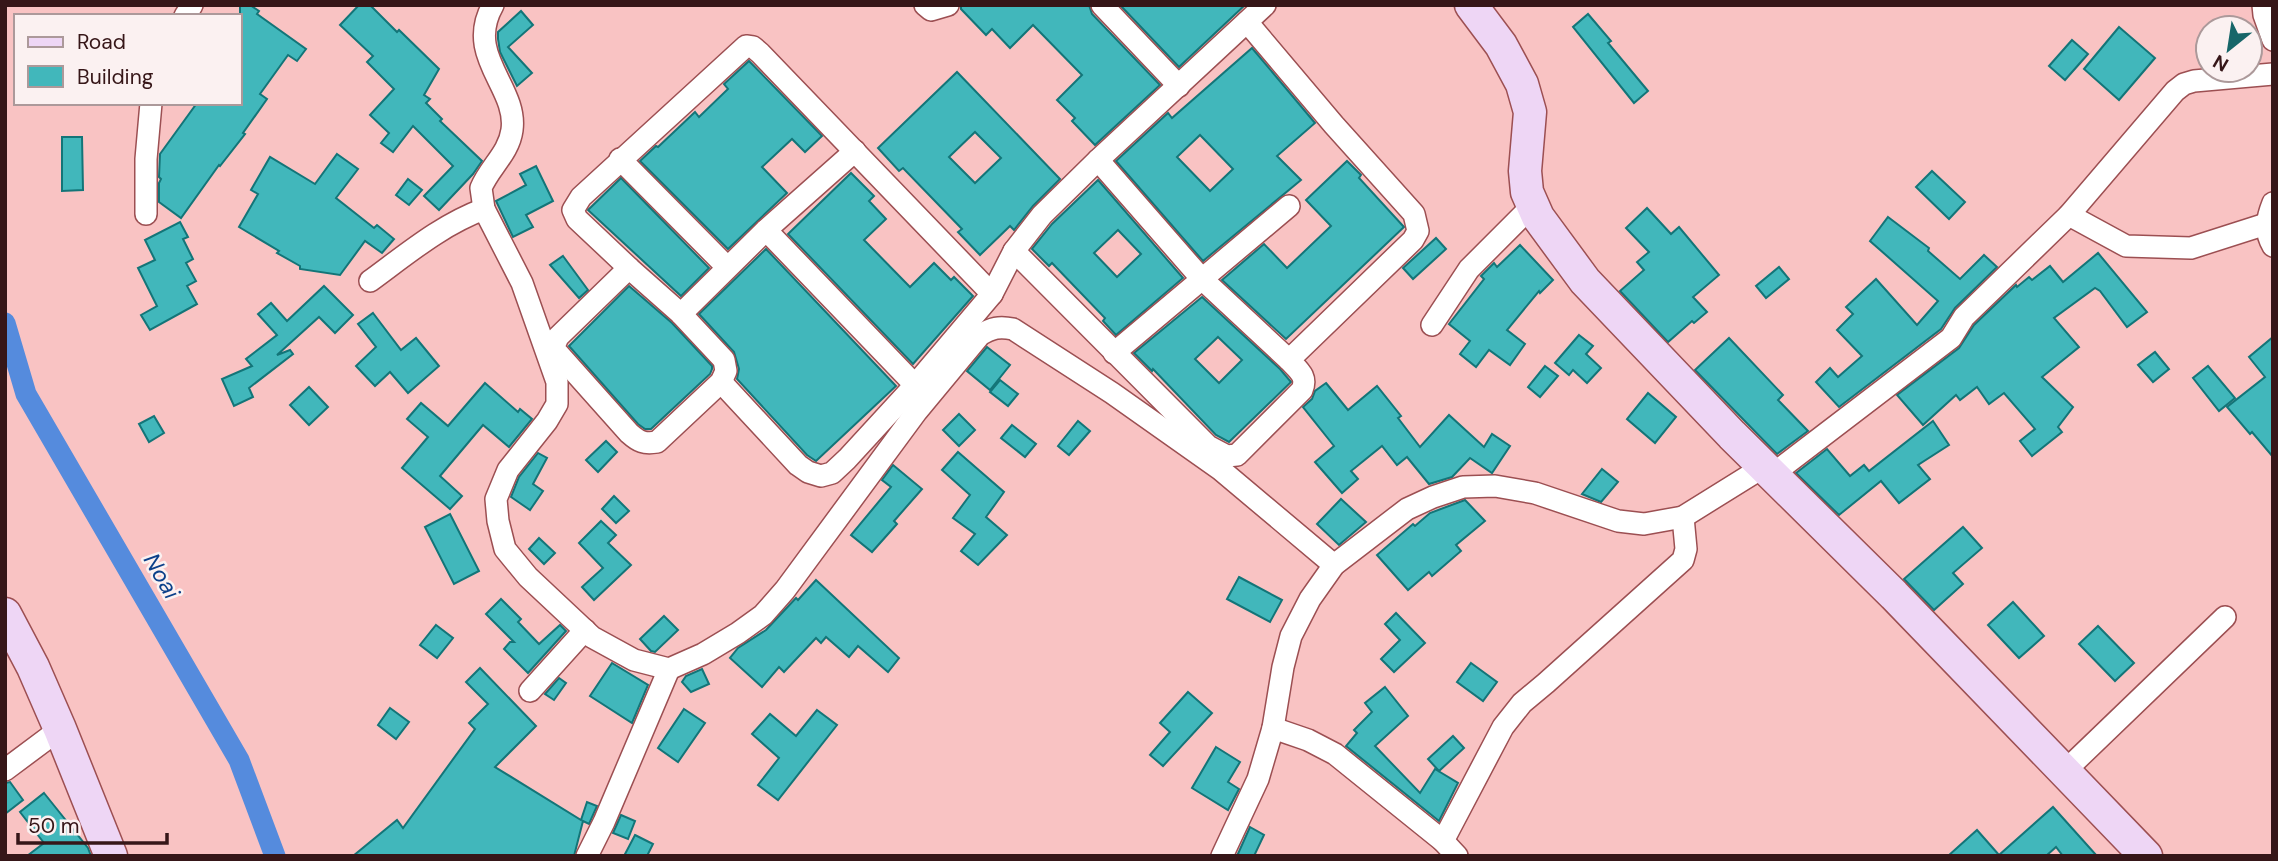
<svg xmlns="http://www.w3.org/2000/svg" width="2278" height="861" font-family="'DM Sans',sans-serif">
<rect width="100%" height="100%" fill="#f9c3c3"/>
<g fill="none" stroke-linecap="round" stroke-linejoin="round">
<path stroke="#558bdd" stroke-width="21" d="M5,323L26,394L239,760L275,856"/>
</g>
<g fill="#41b7bb" stroke="#137578" stroke-width="2" fill-rule="evenodd">
<path d="M240,5H250L259,11L257,14L306,49L297,61L288,55L260,94L267,99L243,133L245,134L220,166L219,165L181,218L159,202V183L161,179L159,177L160,154L197,103H240Z"/>
<path d="M359,5H370L397,32L399,30L439,69L424,95L430,99L426,103L442,119L440,121L482,161L473,174L439,210L424,196L453,166L413,126L393,152L381,143L389,133L370,115L394,89L367,62L373,56L340,25Z"/>
<path d="M961,5H1089L1092,14L1160,85L1095,145L1072,121L1075,118L1057,100L1082,75L1033,25L1010,48L992,29L986,35L961,9Z"/>
<path d="M1120,5H1245L1179,67Z"/>
<path d="M521,11L533,25L508,47L532,73L517,86L500,52L498,39V32Z"/>
<path d="M1588,14L1611,41L1608,43L1648,91L1634,103L1573,27Z"/>
<path d="M2119,27L2155,58L2119,100L2084,69Z"/>
<path d="M2072,40L2088,54L2065,80L2049,66Z"/>
<path d="M1252,48L1315,123L1277,156L1301,180L1203,261L1116,161L1168,113L1172,118ZM1200,135L1233,169L1210,191L1177,157Z"/>
<path d="M749,61L822,136L805,152L792,139L762,167L787,193L728,249L640,161L656,146L658,147L695,112L699,117L728,89L724,84Z"/>
<path d="M957,72L1060,179L1033,206L1014,230L1010,226L980,255L958,232L962,229L903,168L899,171L878,148ZM975,132L1001,158L975,183L949,157Z"/>
<path d="M62,137H82L83,190L62,191Z"/>
<path d="M337,154L358,169L336,198L374,228L377,225L394,239L382,253L365,241L340,275L300,269V266L277,253L279,251L239,227L258,194L251,190L270,157L315,184Z"/>
<path d="M1347,161L1361,175L1359,178L1404,227L1286,339L1222,280L1264,244L1287,268L1331,226L1306,200Z"/>
<path d="M536,166L553,201L526,215L533,227L513,237L496,201L526,185L520,174Z"/>
<path d="M1932,171L1965,202L1949,219L1916,187Z"/>
<path d="M851,173L874,196L869,201L886,219L864,240L910,287L934,263L951,280L954,277L973,296L913,364L788,234Z"/>
<path d="M621,178L709,268L681,296L588,210Z"/>
<path d="M408,179L422,190L409,205L396,195Z"/>
<path d="M1098,180L1183,278L1116,335L1103,321L1105,318L1052,263L1049,266L1032,249L1052,224ZM1118,230L1141,254L1117,277L1094,253Z"/>
<path d="M1647,208L1671,234L1679,227L1719,275L1693,297L1707,312L1694,323L1692,321L1668,342L1620,291L1644,270L1637,262L1649,252L1626,228Z"/>
<path d="M1888,217L1929,248L1928,251L1960,279L1984,255L1997,267L1955,308L1941,329L1839,407L1816,382L1830,368L1838,377L1862,356L1837,330L1853,314L1846,307L1876,279L1917,325L1938,301L1870,241Z"/>
<path d="M180,222L188,237L183,239L193,259L186,263L196,281L187,286L197,304L150,330L141,315L157,306L138,268L155,260L145,240Z"/>
<path d="M1436,238L1446,249L1413,279L1403,268Z"/>
<path d="M1520,245L1553,280L1540,293L1539,291L1507,330L1525,344L1510,365L1489,350L1476,367L1460,354L1470,341L1449,324L1484,279L1481,276L1494,263L1497,267Z"/>
<path d="M766,249L896,386L816,461L807,455L737,379L739,369L734,352L699,314Z"/>
<path d="M2098,253L2147,312L2127,327L2100,291L2095,288L2054,318L2079,347L2042,377L2073,407L2058,427L2062,432L2032,456L2020,441L2035,429L2004,393L1989,404L1977,387L1960,400L1956,395L1923,425L1897,395L1959,348L1974,325L2016,285L2017,287L2029,277L2032,280L2050,266L2063,282Z"/>
<path d="M563,256L588,290L579,298L550,265Z"/>
<path d="M1779,267L1789,279L1766,298L1756,286Z"/>
<path d="M324,286L353,315L335,333L319,317L277,355L290,350L293,354L249,388L253,397L234,406L222,379L252,366L246,359L277,335L258,314L271,303L287,321Z"/>
<path d="M629,286L672,323L712,366V369L710,374L651,429H645L638,424L569,346Z"/>
<path d="M1202,297L1280,369L1291,382L1229,442L1216,435L1153,369L1152,371L1134,353ZM1218,337L1242,360L1219,383L1195,359Z"/>
<path d="M373,313L401,350L416,338L439,366L408,393L390,372L375,386L356,366L376,347L358,324Z"/>
<path d="M1579,335L1593,346L1586,354L1601,368L1587,383L1573,370L1569,375L1555,363Z"/>
<path d="M2273,337V457L2252,432L2250,434L2227,407L2265,377L2249,357Z"/>
<path d="M1729,338L1783,395L1778,400L1808,431L1777,454L1695,370Z"/>
<path d="M987,347L1010,365L990,390L967,371Z"/>
<path d="M2155,352L2169,369L2153,382L2138,365Z"/>
<path d="M1545,366L1558,376L1540,397L1528,387Z"/>
<path d="M2208,366L2235,398L2219,411L2193,378Z"/>
<path d="M1000,380L1018,394L1008,406L990,392Z"/>
<path d="M485,383L518,412L520,409L532,419L509,447L483,425L440,476L462,496L450,509L402,468L428,437L407,419L421,403L448,426Z"/>
<path d="M1326,383L1348,410L1377,386L1401,416L1398,418L1420,447L1449,415L1484,447L1492,434L1510,446L1492,473L1470,458L1452,477L1429,484L1407,457L1397,465L1382,446L1351,471L1358,479L1342,493L1315,462L1334,446L1303,407L1312,399L1315,391Z"/>
<path d="M309,387L328,407L309,425L290,405Z"/>
<path d="M1648,393L1676,417L1655,443L1627,419Z"/>
<path d="M959,414L975,430L959,446L943,430Z"/>
<path d="M154,416L164,433L149,442L139,424Z"/>
<path d="M1078,421L1090,431L1069,455L1058,446Z"/>
<path d="M1933,421L1949,445L1918,465L1930,479L1899,503L1881,481L1839,515L1796,473L1827,449L1850,476L1864,465L1869,471Z"/>
<path d="M1012,425L1036,444L1025,457L1001,438Z"/>
<path d="M606,441L617,452L598,472L586,460Z"/>
<path d="M958,452L1004,492L986,517L1007,535L978,565L961,551L975,534L953,518L970,495L942,470Z"/>
<path d="M538,453L547,458L533,484L543,491L530,510L511,497L519,477Z"/>
<path d="M893,465L922,489L894,521L897,524L872,552L851,535L891,487L882,480Z"/>
<path d="M1602,469L1618,482L1601,502L1582,494Z"/>
<path d="M614,496L629,511L616,523L602,509Z"/>
<path d="M1341,499L1366,522L1339,545L1317,524Z"/>
<path d="M1465,500L1485,521L1456,545L1461,551L1432,576L1429,572L1408,590L1377,555L1413,524L1415,526L1430,513Z"/>
<path d="M450,514L479,571L454,584L425,527Z"/>
<path d="M601,521L616,535L608,543L631,565L594,600L582,587L603,568L579,543Z"/>
<path d="M1963,527L1982,548L1953,573L1963,584L1934,610L1904,579Z"/>
<path d="M539,538L555,553L544,564L529,549Z"/>
<path d="M1239,577L1282,600L1270,622L1227,599Z"/>
<path d="M816,580L899,658L888,672L858,646L849,657L826,637L821,643L816,638L784,672L779,667L762,687L730,658L738,648L766,630L796,598L798,600Z"/>
<path d="M501,599L521,619L518,622L539,644L560,625L566,631L528,673L504,649L510,642H514L486,614Z"/>
<path d="M2013,602L2044,636L2019,658L1988,625Z"/>
<path d="M1396,613L1425,643L1394,672L1381,659L1400,640L1385,624Z"/>
<path d="M664,616L678,630L655,652L651,651L640,639Z"/>
<path d="M436,625L453,638L437,658L420,645Z"/>
<path d="M2098,626L2134,663L2115,681L2079,644Z"/>
<path d="M612,663L648,685L632,723L590,696Z"/>
<path d="M1471,663L1497,682L1483,701L1457,682Z"/>
<path d="M480,668L536,726L495,767L581,820L587,802L597,806L589,824L583,821L574,856H353L397,820L403,828L475,729L469,723L488,704L466,682Z"/>
<path d="M702,669L709,684L691,692L682,682L686,676Z"/>
<path d="M559,678L566,683L554,700L545,694Z"/>
<path d="M1385,687L1408,716L1375,746L1420,793L1435,769L1458,783L1439,821L1346,746L1357,733L1354,730L1372,712L1365,703Z"/>
<path d="M1188,692L1212,713L1163,766L1150,755L1170,732L1160,723Z"/>
<path d="M390,708L409,722L396,739L378,725Z"/>
<path d="M684,709L705,723L678,762L658,748Z"/>
<path d="M817,710L837,725L778,800L758,785L779,758L752,734L770,714L796,736Z"/>
<path d="M1453,736L1464,748L1439,771L1428,759Z"/>
<path d="M1216,747L1240,762L1228,782L1239,789L1228,810L1192,788Z"/>
<path d="M10,782L23,800L5,814V783Z"/>
<path d="M44,793L88,848L91,856H27L44,843L20,812Z"/>
<path d="M2053,807L2097,856H2063L2056,847L2046,856H1948L1977,830L1999,855Z"/>
<path d="M621,815L635,821L628,839L613,833Z"/>
<path d="M1250,827L1264,835L1254,856H1237Z"/>
<path d="M635,835L653,844L647,856H624Z"/>
</g>
<g fill="none" stroke-linecap="round" stroke-linejoin="round">
<g stroke="#9c4f52" stroke-width="24">
<g id="street">
<path d="M493,5C464,56 518,87 512,130C509,153 489,168 481,188L484,209L522,283L557,382V404L547,421L508,470L496,499L498,521L505,549L528,577L592,637L634,660L669,669L703,654L738,633L763,615L785,590L917,411L980,335C992,328 999,326 1013,329L1112,393L1221,470L1334,565"/>
<path d="M925,5L931,10L948,5"/>
<path d="M1102,5L1179,86"/>
<path d="M2263,5L2264,15L2273,40"/>
<path d="M185,16L192,5"/>
<path d="M620,159L727,267"/>
<path d="M1098,160L1201,278L1289,360"/>
<path d="M2273,203C2267,218 2264,231 2273,246"/>
<path d="M146,214V159L151,103"/>
<path d="M2069,215L2126,246L2191,248L2266,224"/>
<path d="M766,230L915,385"/>
<path d="M1014,251L1208,446L1227,456L1237,455L1302,390C1308,376 1298,370 1289,360L1413,240L1418,231L1414,214L1334,125L1247,22"/>
<path d="M629,268L577,219L573,210L581,197L746,46L753,47L760,53L992,294"/>
<path d="M629,268L681,314L724,360L726,371L721,382L657,442C644,444 639,442 629,433L555,350V344L558,337Z"/>
<path d="M370,281C407,254 441,225 484,209"/>
<path d="M681,314L766,230L855,151"/>
<path d="M1432,325L1469,269L1533,205"/>
<path d="M1114,353L1289,206"/>
<path d="M721,382L798,465L808,472L821,476L832,473L847,459L915,385L992,294L1014,251L1042,215L1098,160L1265,5"/>
<path d="M1773,474L1951,338L1964,317L2069,215L2175,91L2184,84L2194,81L2273,74"/>
<path d="M530,691L585,630"/>
<path d="M1273,728L1308,740L1335,754L1443,841L1457,856"/>
<path d="M5,770L60,729"/>
<path d="M2066,770L2225,617"/>
<path d="M1443,841L1503,727L1522,703L1546,683L1683,560L1686,549L1683,517"/>
<path d="M587,856L604,822L669,669"/>
<path d="M1222,856L1258,779L1273,728L1283,667L1291,636L1310,599L1334,565L1407,509L1433,497L1463,487L1495,486L1535,493L1618,521L1644,524L1683,517L1765,466"/>
</g>
</g>
<g stroke="#9c4f52" stroke-width="35">
<g id="secondary">
<path d="M1471,5L1501,45L1522,84L1530,112L1525,171L1527,192L1538,217L1585,281L1732,435L1894,595L2146,856"/>
<path d="M5,614L33,667L60,729L111,856"/>
</g>
</g>
<use href="#street" stroke="#fff" stroke-width="21"/>
<use href="#secondary" stroke="#eed6f5" stroke-width="32"/>
</g>
<g text-anchor="middle" stroke-width="5" stroke-linejoin="round" paint-order="stroke">
<g font-size="23" font-style="italic" fill="#0c408a" stroke="#fbf1f1">
<text transform="translate(162 576) rotate(60)" y="8">Noai</text>
</g>
</g>
<rect width="2278" height="861" fill="none" stroke="#361618" stroke-width="14"/>
<rect x="14" y="14" width="228" height="91" fill="#fbf1f1" stroke="#ac999a" stroke-width="2"/>
<rect x="28" y="37" width="35" height="10" fill="#eed6f5" stroke="#ac999a" stroke-width="2"/>
<text x="77" y="49" font-size="21" fill="#361618">Road</text>
<rect x="28" y="66" width="35" height="21" fill="#41b7bb" stroke="#ac999a" stroke-width="2"/>
<text x="77" y="84" font-size="21" fill="#361618">Building</text>
<g transform="translate(2229 49) rotate(210)"><circle r="33" fill="#fbf1f1" stroke="#ac999a" stroke-width="2"/>
<path d="M0-5L12 26L0 18L-12 26Z" fill="#176669"/>
<text y="-10" font-size="19" font-weight="bold" text-anchor="middle" fill="#361618">N</text>
</g>
<path d="M18 833v10h149v-10" fill="none" stroke="#361618" stroke-width="3.5"/>
<text x="28" y="833" font-size="21" fill="#361618" stroke="#fbf1f1" stroke-width="5" paint-order="stroke">50 m</text>
</svg>
